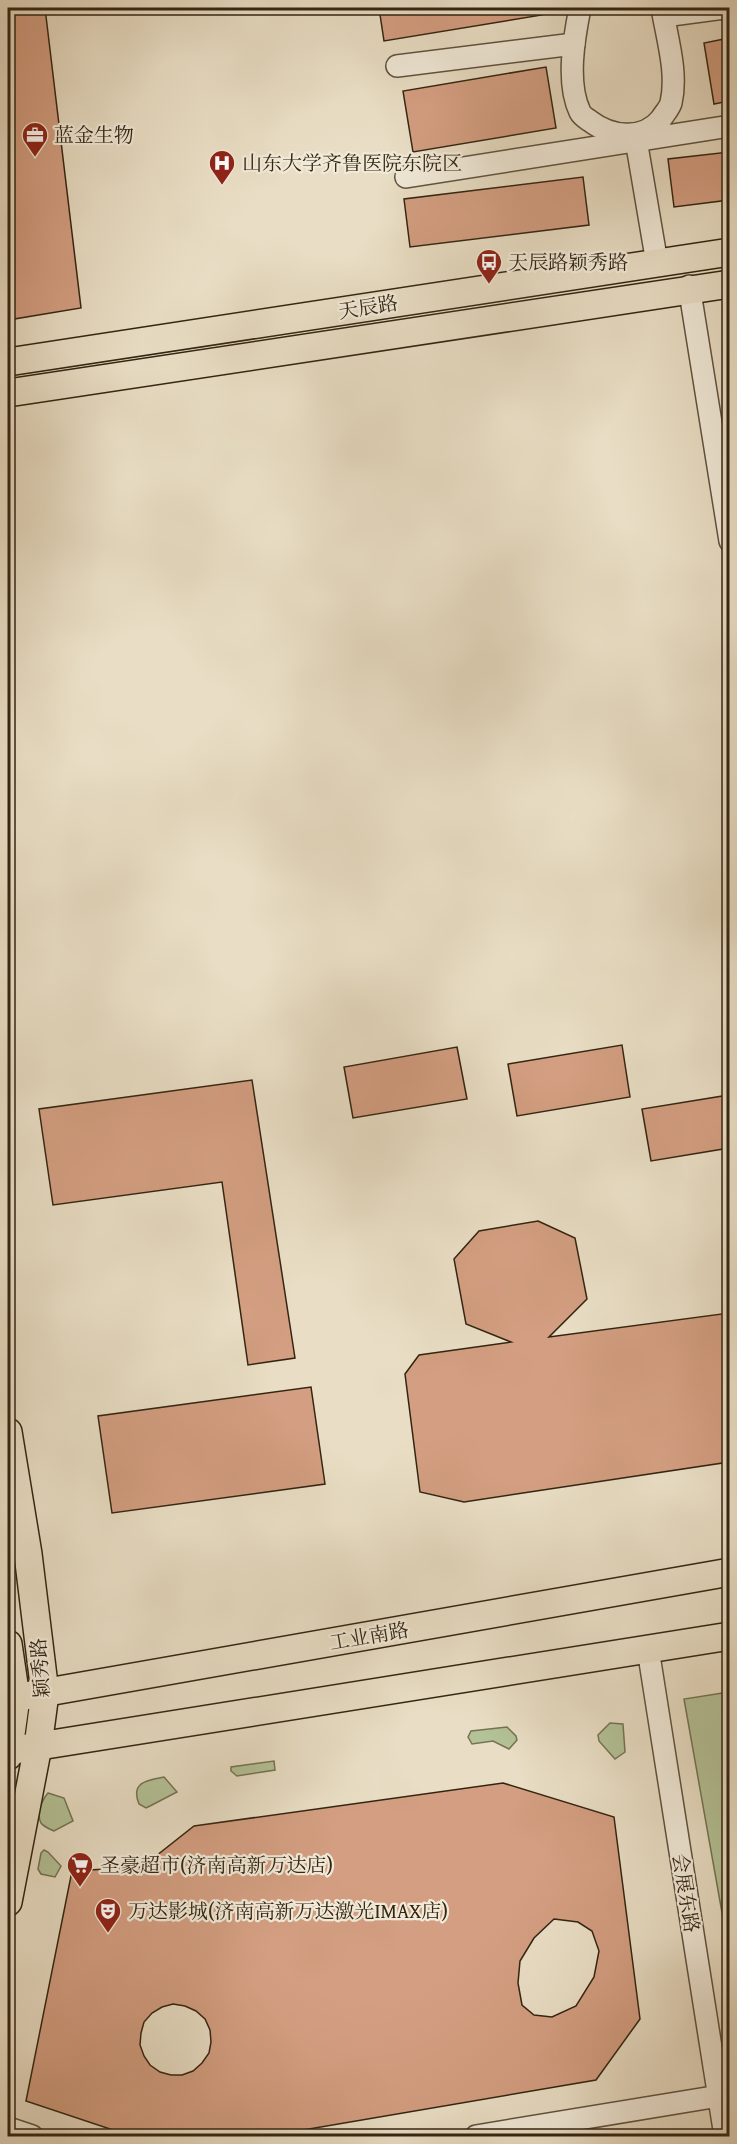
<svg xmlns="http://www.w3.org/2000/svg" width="737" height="2144" font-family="'Gentium Book Plus','Noto Serif SC',serif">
<rect width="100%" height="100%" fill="#e9dec5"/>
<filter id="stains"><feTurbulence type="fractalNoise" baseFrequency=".00333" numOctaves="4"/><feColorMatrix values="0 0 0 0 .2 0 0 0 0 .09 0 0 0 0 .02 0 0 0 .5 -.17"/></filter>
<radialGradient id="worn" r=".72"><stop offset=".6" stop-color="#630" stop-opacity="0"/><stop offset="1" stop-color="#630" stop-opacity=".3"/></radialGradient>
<g fill="#b4c297" stroke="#747454" stroke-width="1.5">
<path d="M729,1692H730L729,1952L684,1699Z"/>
<path d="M610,1723L623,1724L625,1752L615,1759L599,1741L598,1735Z"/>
<path d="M507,1727L516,1736L517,1740L509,1749L493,1741L472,1744L468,1737L471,1731Z"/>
<path d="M274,1761L275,1770L237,1776L231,1771V1767Z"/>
<path d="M164,1777L177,1792L150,1806L146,1808L139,1804C130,1782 148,1780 164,1777Z"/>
<path d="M48,1793L64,1798L73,1821L54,1831C50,1829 44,1827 41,1823C36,1814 42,1800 48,1793Z"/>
<path d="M44,1850L48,1852L61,1866L55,1877L41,1874L38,1869L41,1853Z"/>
</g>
<g fill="#d39e81" stroke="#332512" stroke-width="1.5" fill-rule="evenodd">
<path d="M8,8H45L81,308L8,320Z"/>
<path d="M379,8H541L542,15L384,41Z"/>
<path d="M729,38V101L714,104L704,43Z"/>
<path d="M546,67L556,128L413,152L403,91Z"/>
<path d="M729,152V200L674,207L668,159Z"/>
<path d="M583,177L589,225L410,247L404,199Z"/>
<path d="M622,1045L630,1097L517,1116L508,1064Z"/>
<path d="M457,1047L467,1099L353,1118L344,1067Z"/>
<path d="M252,1080L295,1358L248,1365L222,1182L53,1205L39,1109Z"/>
<path d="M729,1095V1148L651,1161L642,1109Z"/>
<path d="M538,1221L575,1238L587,1299L549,1337L729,1313V1462L464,1502L420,1492L405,1374L419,1355L511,1342L466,1324L454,1259L479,1231Z"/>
<path d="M311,1387L325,1484L112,1513L98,1416Z"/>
<path d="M503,1783L614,1817L640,2019L596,2080L268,2136H131L26,2101L72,1871L142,1867L194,1826ZM554,1919L578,1922L592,1931L599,1951L594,1977L576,2006L552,2017L534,2015L522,2005L518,1983L520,1961L534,1938ZM173,2004L185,2006L196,2011L205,2019L210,2030L211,2042L209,2053L202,2063L193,2071L182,2075H171L160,2072L150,2065L144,2056L140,2045L141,2033L144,2022L152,2013L162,2007Z"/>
</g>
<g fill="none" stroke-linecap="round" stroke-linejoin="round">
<g stroke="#60533f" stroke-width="24">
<g id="minor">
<path d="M580,8C574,38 566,83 580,112C582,116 587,119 590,121C611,137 643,141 661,119C664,114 669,109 671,103C678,73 667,38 662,8"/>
<path d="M664,16L724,8"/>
<path d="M397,66L574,44"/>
<path d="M635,134L657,263"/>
<path d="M406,177L730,126"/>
<path d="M689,286L730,541"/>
<path d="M648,1649L725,2136"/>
<path d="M8,2128L32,2136"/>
<path d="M476,2136L719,2096"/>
</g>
</g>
<g stroke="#332512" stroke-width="30">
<g id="major">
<path d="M8,362L730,252"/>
<path d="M8,393L730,284"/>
<path d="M8,1432L28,1554L45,1693L38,1746L8,1902"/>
<path d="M8,1644L16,1698L8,1756"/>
<path d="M8,1699L730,1572"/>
<path d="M8,1751L730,1636"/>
</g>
</g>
<use href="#minor" stroke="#f1ead9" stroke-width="21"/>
<use href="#major" stroke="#e9dec5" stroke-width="27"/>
</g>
<defs>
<g id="office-pin" transform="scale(1.35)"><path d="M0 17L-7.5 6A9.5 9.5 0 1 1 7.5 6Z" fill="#8f2418" stroke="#f1ead9"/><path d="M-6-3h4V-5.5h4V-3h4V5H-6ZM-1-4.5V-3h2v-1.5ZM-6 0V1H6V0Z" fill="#fff"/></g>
<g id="hospital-pin" transform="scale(1.35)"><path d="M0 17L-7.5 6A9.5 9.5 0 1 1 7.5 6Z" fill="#8f2418" stroke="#f1ead9"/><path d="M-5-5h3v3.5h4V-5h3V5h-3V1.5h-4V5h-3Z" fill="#fff"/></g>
<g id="bus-pin" transform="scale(1.35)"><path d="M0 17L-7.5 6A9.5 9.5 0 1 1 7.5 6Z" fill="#8f2418" stroke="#f1ead9"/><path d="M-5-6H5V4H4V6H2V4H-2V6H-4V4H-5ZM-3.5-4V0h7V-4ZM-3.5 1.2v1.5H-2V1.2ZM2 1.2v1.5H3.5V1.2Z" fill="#fff"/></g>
<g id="supermarket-pin" transform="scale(1.35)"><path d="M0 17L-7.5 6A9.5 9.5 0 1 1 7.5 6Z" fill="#8f2418" stroke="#f1ead9"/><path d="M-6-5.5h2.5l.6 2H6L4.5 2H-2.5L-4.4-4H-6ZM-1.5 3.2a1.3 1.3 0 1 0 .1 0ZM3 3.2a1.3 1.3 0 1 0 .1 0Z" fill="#fff"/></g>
<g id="theatre-pin" transform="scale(1.35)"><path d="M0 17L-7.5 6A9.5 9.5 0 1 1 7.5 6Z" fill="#8f2418" stroke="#f1ead9"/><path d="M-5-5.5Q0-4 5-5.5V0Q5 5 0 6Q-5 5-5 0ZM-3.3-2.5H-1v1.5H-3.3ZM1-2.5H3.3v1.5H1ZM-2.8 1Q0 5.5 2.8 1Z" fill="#fff"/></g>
</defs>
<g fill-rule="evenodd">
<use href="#office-pin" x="35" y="135"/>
<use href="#hospital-pin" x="222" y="163"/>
<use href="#bus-pin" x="489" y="262"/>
<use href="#supermarket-pin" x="80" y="1865"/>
<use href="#theatre-pin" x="108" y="1911"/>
</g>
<g text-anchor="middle" stroke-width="4.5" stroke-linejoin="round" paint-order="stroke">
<g font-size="20" fill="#332512" stroke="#f1ead9" text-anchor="start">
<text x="54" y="142">蓝金生物</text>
<text x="242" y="170">山东大学齐鲁医院东院区</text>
<text x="508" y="269">天辰路颖秀路</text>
<text x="100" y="1872">圣豪超市(济南高新万达店)</text>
<text x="128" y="1918">万达影城(济南高新万达激光IMAX店)</text>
</g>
<g font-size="20" fill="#332512" stroke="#f1ead9">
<text transform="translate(368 307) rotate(-9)" y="7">天辰路</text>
<text transform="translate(369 1636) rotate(-10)" y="7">工业南路</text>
<text transform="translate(40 1668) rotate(-94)" y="7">颖秀路</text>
<text transform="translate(686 1893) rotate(81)" y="7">会展东路</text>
</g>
</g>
<rect width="737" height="2144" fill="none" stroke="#e9dec5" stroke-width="30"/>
<rect x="9" y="9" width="719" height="2126" fill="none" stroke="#332512" stroke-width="3"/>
<rect x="15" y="15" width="707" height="2114" fill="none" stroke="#332512" stroke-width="1.5"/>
<rect width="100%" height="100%" filter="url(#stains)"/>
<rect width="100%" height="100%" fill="url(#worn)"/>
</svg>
